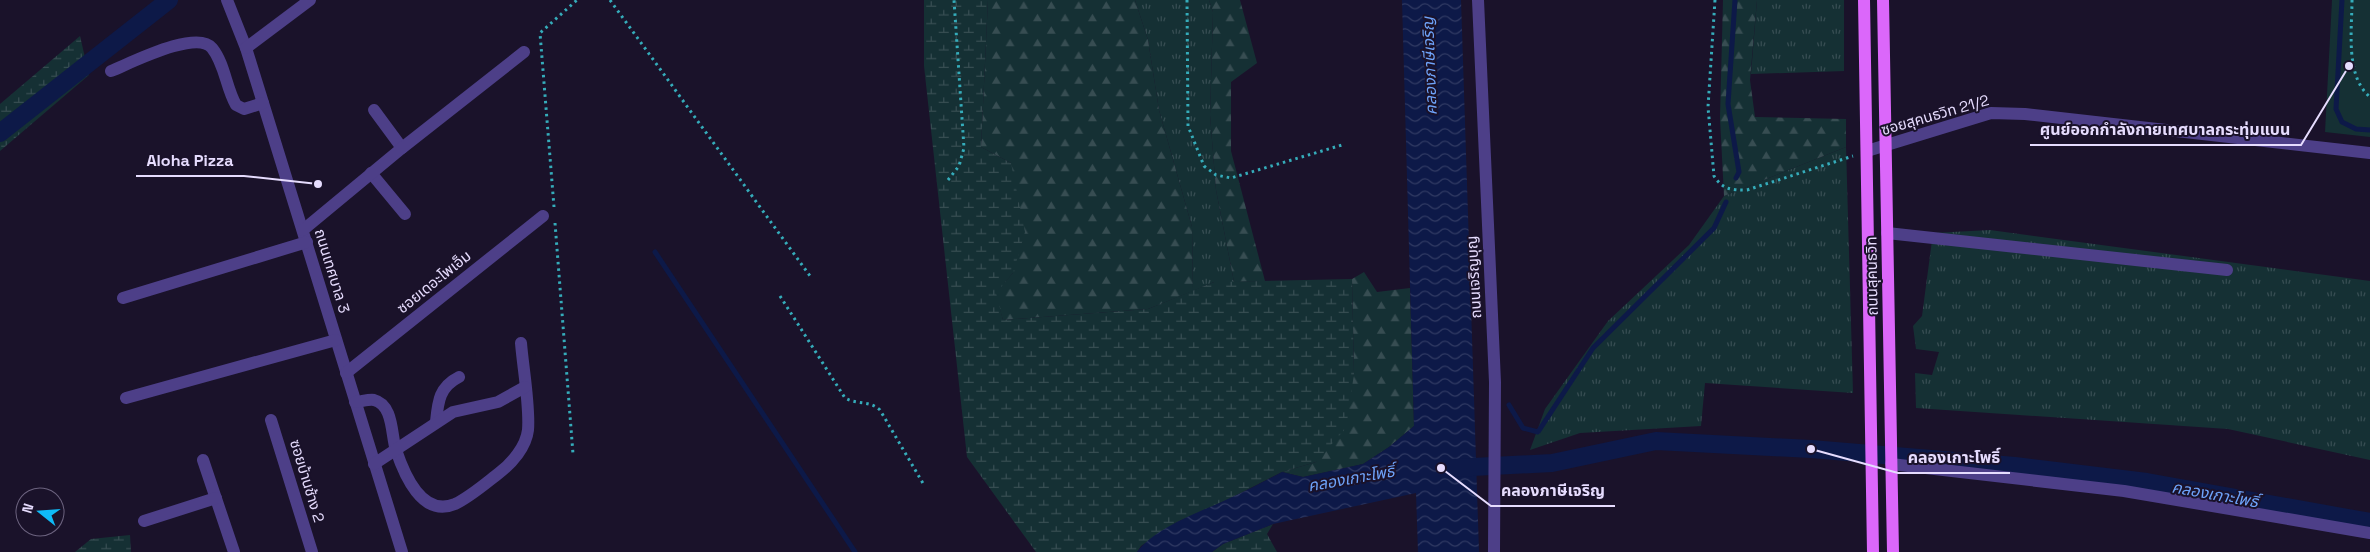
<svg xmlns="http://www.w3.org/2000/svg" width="2370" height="552" font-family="'Space Grotesk','Noto Sans Thai',sans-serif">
<defs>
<pattern id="grass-tufts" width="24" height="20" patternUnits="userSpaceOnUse" patternTransform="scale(1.25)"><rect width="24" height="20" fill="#153034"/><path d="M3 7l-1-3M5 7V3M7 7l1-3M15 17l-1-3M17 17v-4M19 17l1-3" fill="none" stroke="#374d52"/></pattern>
<pattern id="forest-firs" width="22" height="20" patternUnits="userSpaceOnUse" patternTransform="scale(1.25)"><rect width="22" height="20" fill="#153034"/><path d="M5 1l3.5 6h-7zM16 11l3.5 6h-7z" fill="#374d52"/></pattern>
<pattern id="wetland-marsh" width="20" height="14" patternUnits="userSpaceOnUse" patternTransform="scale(1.25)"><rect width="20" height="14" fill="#153034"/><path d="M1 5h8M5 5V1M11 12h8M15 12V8" fill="none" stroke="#374d52"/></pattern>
<pattern id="water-waves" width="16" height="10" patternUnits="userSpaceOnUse" patternTransform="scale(1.25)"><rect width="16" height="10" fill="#0d1948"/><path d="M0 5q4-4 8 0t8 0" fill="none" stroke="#303a63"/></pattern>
</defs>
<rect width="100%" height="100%" fill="#1a122a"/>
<g fill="url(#grass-tufts)">
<path d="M1135,0H1209L1213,12L1210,115L1216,190L1234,282H1214L1193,291L1192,227L1159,110L1148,40Z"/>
<path d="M1757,0H1844V71L1751,74Z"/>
<path d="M1846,147L1853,393L1705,383L1701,426L1580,433L1530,450L1545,409L1608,321L1689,245L1724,196Z"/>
<path d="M1990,230L2370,281V460L2228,429L1916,408L1915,373L1932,375L1939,352L1916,349L1913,326L1922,316L1933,233Z"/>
</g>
<g fill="url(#forest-firs)">
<path d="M988,0H1135L1148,40L1159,110L1192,227L1193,291L1148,309L1003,320L995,293L1013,273L1011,163L981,147Z"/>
<path d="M1209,0H1240L1257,63L1231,82V151L1265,281L1234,282L1216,190L1210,115L1213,12Z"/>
<path d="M1723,0H1757L1750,80L1755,117L1846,119V147L1724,196L1720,118Z"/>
<path d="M1364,272L1377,292L1410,288L1414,426L1389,447L1363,464L1303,477L1282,472L1316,462L1354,374L1352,279Z"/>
</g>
<g fill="url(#wetland-marsh)">
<path d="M924,0H988L981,147L1011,163L1025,232L1013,273L996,293L1003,320L1148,309L1214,282L1352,279L1354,374L1346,428L1316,462L1282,472L1231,498L1177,522L1141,546L1137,552H1036L967,457L924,66Z"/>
<path d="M80,36L89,75L0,151V104Z"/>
<path d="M1273,524L1267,534L1277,552H1212L1223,544Z"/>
<path d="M130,535L131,552H75L91,539Z"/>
</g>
<path fill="#153034" d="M2332,0H2370V137L2325,132Z"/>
<path fill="url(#water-waves)" d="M1402,0H1461L1479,552H1418L1416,493L1273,524L1223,544L1212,552H1137C1157,526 1201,512 1230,498C1248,490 1265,481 1282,472L1303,477L1363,464L1389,447L1414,426Z"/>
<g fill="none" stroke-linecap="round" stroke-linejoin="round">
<g stroke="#0d1948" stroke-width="5">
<path d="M1735,0L1728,104L1739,172L1736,178"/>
<path d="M2342,0L2336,109L2342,122L2356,129L2370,130"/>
<path d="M655,252L855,552"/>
<path d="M1509,405L1523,428L1538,432L1593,348L1714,228L1726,202"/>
</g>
<g stroke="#0d1948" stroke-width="18">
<path d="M0,133L169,0"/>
<path d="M1453,468L1552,463L1656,441L1811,449L2015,466L2147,482L2370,522"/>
</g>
<g stroke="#35acba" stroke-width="3" stroke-dasharray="2.5 4" stroke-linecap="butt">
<path d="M610,0L810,276"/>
<path d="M1187,0L1188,126L1204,166L1216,175L1231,178L1342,145"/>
<path d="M1715,0L1708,107L1714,176C1723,190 1732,190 1747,190L1853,156"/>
<path d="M2352,0C2352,30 2345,76 2370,97"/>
<path d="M948,180L959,166L964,148L954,0"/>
<path d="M554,207L540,33L577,0"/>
<path d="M555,223L573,454"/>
<path d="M780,296L845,398C857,405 869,400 880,410L924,485"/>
</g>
<g stroke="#4d3f88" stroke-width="12">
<path d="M227,0L246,48L402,552"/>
<path d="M1478,0L1495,382L1494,552"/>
<path d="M246,48L310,0"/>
<path d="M111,71C131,63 197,29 212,48C225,64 226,88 236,105L244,109L263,103"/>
<path d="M374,110L402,148"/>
<path d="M1867,151L1991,113L2025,114L2370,153"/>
<path d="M371,173L405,214"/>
<path d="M303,230L402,148L524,52"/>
<path d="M1887,233L2227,270"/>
<path d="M123,298L307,242"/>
<path d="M346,373L543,216"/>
<path d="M126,398L336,340"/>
<path d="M355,402C360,402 369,399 374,400C394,405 391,436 396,450C404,474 422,518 455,504C470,497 486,483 499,473C512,463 526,447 528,430C530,406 523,368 521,343"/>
<path d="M271,420L312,552"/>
<path d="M436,422C438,402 439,387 459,377"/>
<path d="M203,460L234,552"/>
<path d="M374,464L453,412L498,402L525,387"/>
<path d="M1891,464L2124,491L2370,533"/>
<path d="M144,521L216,498"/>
</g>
<g stroke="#db67fa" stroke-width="12">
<path d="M1864,0L1873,552"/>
<path d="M1883,0L1893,552"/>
</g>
</g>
<g text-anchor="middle" stroke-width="4" stroke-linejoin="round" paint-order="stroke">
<g font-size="15" fill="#e6dcfe" stroke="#1a122a">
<text transform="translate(1935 115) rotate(-16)" y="5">ซอยสุคนธวิท 21/2</text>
<text transform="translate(332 271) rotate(73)" y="5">ถนนเทศบาล 3</text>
<text transform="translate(1872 276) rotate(-91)" y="5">ถนนสุคนธวิท</text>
<text transform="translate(1474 277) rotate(-93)" y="5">ถนนเจริญบุญ</text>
<text transform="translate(434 282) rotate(-39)" y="5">ซอยเดอะโพเอ็ม</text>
<text transform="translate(307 481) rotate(73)" y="5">ซอยบ้านช้าง 2</text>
</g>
<g font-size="16" font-style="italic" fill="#6ea3fa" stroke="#1a122a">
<text transform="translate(1429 66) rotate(-92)" y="6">คลองภาษีเจริญ</text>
<text transform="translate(1351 478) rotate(-10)" y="6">คลองเกาะโพธิ์</text>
<text transform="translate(2215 494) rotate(10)" y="6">คลองเกาะโพธิ์</text>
</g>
</g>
<path fill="none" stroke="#e6dcfe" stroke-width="2" d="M2349 66L2301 145H2030M318 184L244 176H136M1811 449L1898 473H2010M1441 468L1491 506H1615"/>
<g fill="#e6dcfe" stroke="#1a122a" stroke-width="2">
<circle cx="2349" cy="66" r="5"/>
<circle cx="318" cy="184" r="5"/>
<circle cx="1811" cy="449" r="5"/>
<circle cx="1441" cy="468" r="5"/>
</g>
<g font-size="16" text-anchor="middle" font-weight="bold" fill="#e6dcfe" stroke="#1a122a" stroke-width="4" stroke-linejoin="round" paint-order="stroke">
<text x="2165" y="135">ศูนย์ออกกำลังกายเทศบาลกระทุ่มแบน</text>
<text x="190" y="166">Aloha Pizza</text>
<text x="1954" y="463">คลองเกาะโพธิ์</text>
<text x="1553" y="496">คลองภาษีเจริญ</text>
</g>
<g transform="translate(40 512) rotate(287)"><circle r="24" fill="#1a122a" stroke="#6c637f"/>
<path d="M0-4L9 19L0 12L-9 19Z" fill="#0fbbf7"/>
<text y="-8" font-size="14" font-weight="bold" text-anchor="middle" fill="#e6dcfe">N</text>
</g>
</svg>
